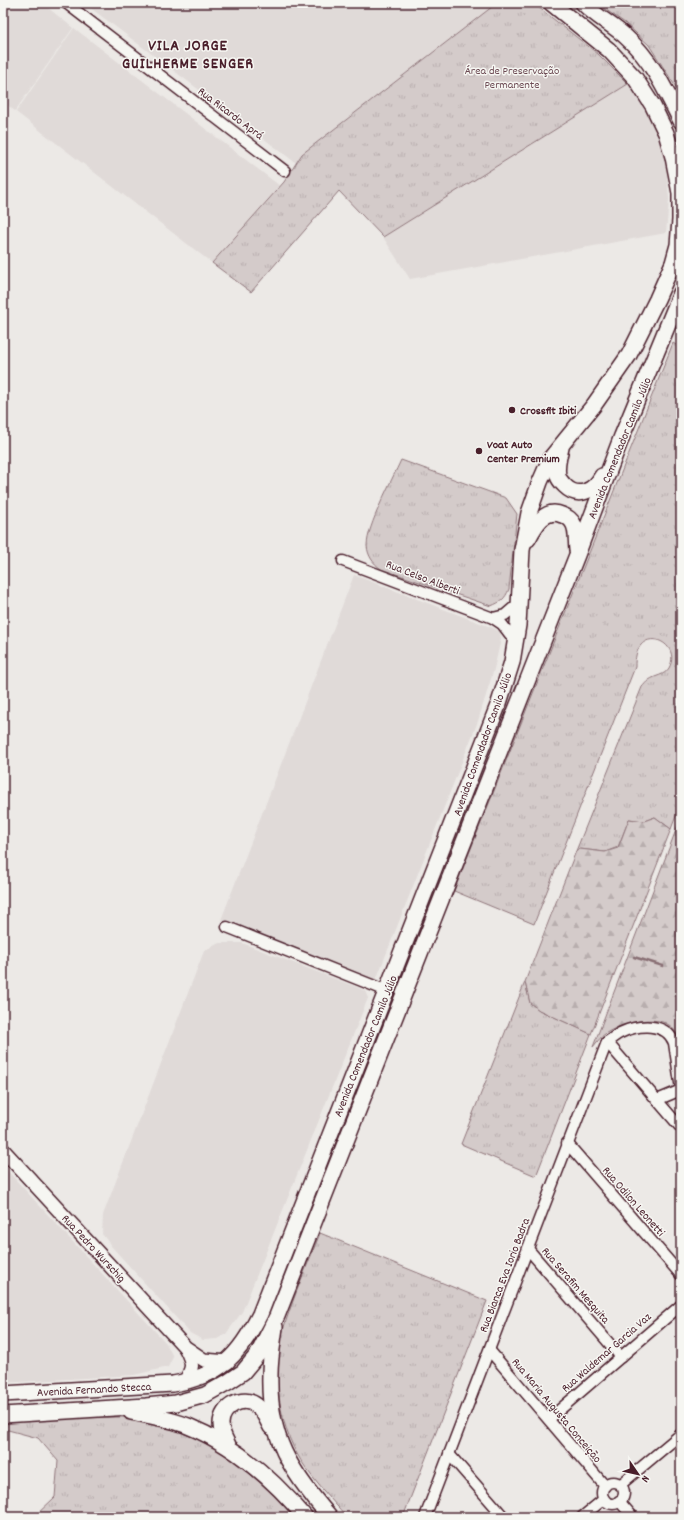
<svg xmlns="http://www.w3.org/2000/svg" width="684" height="1520" font-family="Dekko,sans-serif">
<defs>
<pattern id="grass-tufts" width="24" height="20" patternUnits="userSpaceOnUse"><rect width="24" height="20" fill="#d4cbca"/><path d="M3 7l-1-3M5 7V3M7 7l1-3M15 17l-1-3M17 17v-4M19 17l1-3" fill="none" stroke="#b8aeae"/></pattern>
<pattern id="forest-firs" width="22" height="20" patternUnits="userSpaceOnUse"><rect width="22" height="20" fill="#d4cbca"/><path d="M5 1l3.5 6h-7zM16 11l3.5 6h-7z" fill="#b8aeae"/></pattern>
</defs>
<rect width="100%" height="100%" fill="#ece9e6"/>
<filter id="ink" filterUnits="userSpaceOnUse"><feTurbulence type="fractalNoise" baseFrequency=".025" numOctaves="2"/><feDisplacementMap in="SourceGraphic" scale="8" xChannelSelector="R" yChannelSelector="G"/><feConvolveMatrix kernelMatrix="1 2 1 2 8 2 1 2 1" color-interpolation-filters="sRGB"/></filter>
<g filter="url(#ink)">
<g fill="#e0dad8">
<path d="M3,3H42L73,28L15,111L3,102Z"/>
<path d="M84,3H497L302,154L296,163Z"/>
<path d="M74,28L280,186L212,263L16,112Z"/>
<path d="M628,84L644,103L666,159L669,200L666,233L410,279L383,237Z"/>
<path d="M354,575L493,628L500,632L501,639L494,669L478,721L376,980L221,920Z"/>
<path d="M219,943H242L359,988L365,991L368,998L242,1312L226,1334L217,1339L203,1340L190,1333L112,1247L102,1234L103,1215L204,951Z"/>
<path d="M3,1166L166,1343L173,1357L168,1367L134,1375L3,1383Z"/>
</g>
<g fill="url(#grass-tufts)" stroke="#8f757a">
<path d="M497,3H533L598,54L628,84L383,237L339,191L251,292L212,263L284,182L302,154Z"/>
<path d="M596,3H681V95L649,45L625,23Z"/>
<path d="M673,343L681,348V803L671,829L655,817L644,821L629,819L618,847L605,852L580,849L576,851L642,687C644,685 646,682 649,680C656,675 664,676 669,668C684,641 634,621 635,667L534,924L454,891Z"/>
<path d="M401,460L506,498L517,514L509,589C505,599 501,602 491,606L381,569C373,563 368,556 367,546C367,526 392,480 401,460Z"/>
<path d="M525,982L530,1003L539,1010L591,1034L536,1176L461,1144Z"/>
<path d="M320,1233L487,1301L403,1517H347C329,1497 309,1476 296,1452C277,1416 272,1366 284,1327C294,1295 308,1264 320,1233Z"/>
<path d="M83,1417H129L169,1426L204,1440L239,1464L277,1498L294,1517H34L55,1497L58,1461L38,1438L8,1430L3,1431V1421Z"/>
</g>
<g fill="url(#forest-firs)" stroke="#8f757a">
<path d="M655,817L671,829L591,1034L539,1010L530,1003L525,982L576,851L580,849L605,852L618,848L629,819L644,821Z"/>
<path d="M681,817V1036L678,1037C669,1010 627,1021 608,1032C602,1035 597,1042 593,1047Z"/>
</g>
<g fill="none" stroke-linecap="round" stroke-linejoin="round">
<path stroke="#886e73" stroke-width="2.5" d="M634,957L663,966"/>
<g stroke="#4a1f2b" stroke-width="13">
<g id="minor">
<path d="M66,3L285,171"/>
<path d="M343,561L493,618L502,624L515,641"/>
<path d="M493,618L505,615L519,603"/>
<path d="M227,927L387,991"/>
<path d="M607,1042C611,1039 615,1036 620,1033C637,1025 666,1021 674,1043L681,1089"/>
<path d="M607,1042L681,1128"/>
<path d="M657,1100L681,1090"/>
<path d="M567,1143L681,1275"/>
<path d="M528,1249L621,1357"/>
<path d="M490,1351L605,1486"/>
<path d="M549,1419L681,1305"/>
<path d="M449,1454L504,1517"/>
<circle cx="613" cy="1493" r="11"/>
<path d="M620,1485L681,1434"/>
<path d="M619,1501L633,1517"/>
<path d="M425,1517C486,1359 545,1200 607,1042"/>
<path d="M582,1517L604,1499"/>
</g>
</g>
<g stroke="#4a1f2b" stroke-width="16">
<g id="tertiary">
<path d="M3,1150L185,1347L204,1360L228,1362"/>
<path d="M185,1382C193,1367 194,1365 186,1349"/>
</g>
</g>
<g stroke="#4a1f2b" stroke-width="18">
<g id="secondary">
<path d="M583,3C595,16 613,25 626,37C652,60 666,91 681,121"/>
<path d="M561,448C559,456 556,467 558,476C559,480 562,483 565,486C578,499 594,491 602,476"/>
<path d="M528,539C535,526 545,507 562,515C568,517 571,519 574,525C577,532 576,542 577,550"/>
<path d="M275,1327C273,1343 270,1358 270,1374C268,1437 290,1471 330,1517"/>
<path d="M3,1394L173,1384C220,1376 239,1356 260,1314L499,703L512,662L518,625L522,550L529,513L540,482L550,459L594,405L629,355L657,299L673,263L678,245L680,220V193L673,157L666,133L653,106L635,78L609,50L551,3"/>
<path d="M131,1412C150,1416 170,1419 188,1426C235,1445 273,1479 305,1517"/>
<path d="M3,1415L146,1406L176,1403L205,1395L228,1382L243,1372L258,1354L277,1316L577,555L622,436L681,293"/>
<path d="M228,1445C225,1439 221,1432 221,1424C221,1407 243,1394 257,1406C264,1411 267,1420 271,1427"/>
</g>
</g>
<use href="#minor" stroke="#f6f6f2" stroke-width="10"/>
<use href="#tertiary" stroke="#f6f6f2" stroke-width="13"/>
<use href="#secondary" stroke="#f6f6f2" stroke-width="15"/>
</g>
</g>
<g fill="#4a1f2b" stroke="#f6f6f2" stroke-width="1.5">
<circle cx="512" cy="410" r="4"/>
<circle cx="479" cy="451" r="4"/>
</g>
<g text-anchor="middle" stroke-width="3" stroke-linejoin="round" paint-order="stroke">
<g font-size="12" fill="#6c4a53" stroke="#f6f6f2">
<text x="512" y="74">Área de Preservação<tspan x="512" dy="14">Permanente</tspan></text>
</g>
<g font-size="12" fill="#4a1f2b" stroke="#f6f6f2">
<text transform="translate(231 113) rotate(37)" y="4">Rua Ricardo Aprá</text>
<text transform="translate(619 448) rotate(-68)" y="4">Avenida Comendador Camilo Júlio</text>
<text transform="translate(423 577) rotate(21)" y="4">Rua Celso Alberti</text>
<text transform="translate(482 744) rotate(-70)" y="4">Avenida Comendador Camilo Júlio</text>
<text transform="translate(365 1046) rotate(-68)" y="4">Avenida Comendador Camilo Júlio</text>
<text transform="translate(634 1201) rotate(49)" y="4">Rua Odilon Leonetti</text>
<text transform="translate(94 1248) rotate(47)" y="4">Rua Pedro Wurschig</text>
<text transform="translate(504 1275) rotate(-69)" y="4">Rua Bianca Eva Iorio Badra</text>
<text transform="translate(576 1285) rotate(49)" y="4">Rua Serafim Mesquita</text>
<text transform="translate(606 1352) rotate(-41)" y="4">Rua Waldemar Garcia Vaz</text>
<text transform="translate(94 1389) rotate(-3)" y="4">Avenida Fernando Stecca</text>
<text transform="translate(557 1410) rotate(50)" y="4">Rua Maria Augusta Conceição</text>
</g>
<g font-size="12" font-weight="bold" fill="#4a1f2b" stroke="#f6f6f2" text-anchor="start">
<text x="520" y="414">Crossfit Ibiti</text>
<text x="487" y="448">Voat Auto<tspan x="487" dy="14">Center Premium</tspan></text>
</g>
<g font-size="16" font-weight="bold" letter-spacing="1" fill="#4a1f2b" stroke="#f6f6f2">
<text x="188" y="50">VILA JORGE<tspan x="188" dy="18">GUILHERME SENGER</tspan></text>
</g>
</g>
<rect width="684" height="1520" fill="none" stroke="#f6f6f2" stroke-width="16"/>
<rect x="8" y="8" width="668" height="1504" fill="none" stroke="#4a1f2b" stroke-width="1.5" filter="url(#ink)"/>
<g transform="translate(638 1474) rotate(124)" stroke="#f6f6f2" stroke-width="3" paint-order="stroke">
<path d="M0-3L7 15L0 10L-7 15Z" fill="#4a1f2b"/>
<text y="-6" font-size="11" font-weight="bold" text-anchor="middle" fill="#4a1f2b">N</text>
</g>
</svg>
